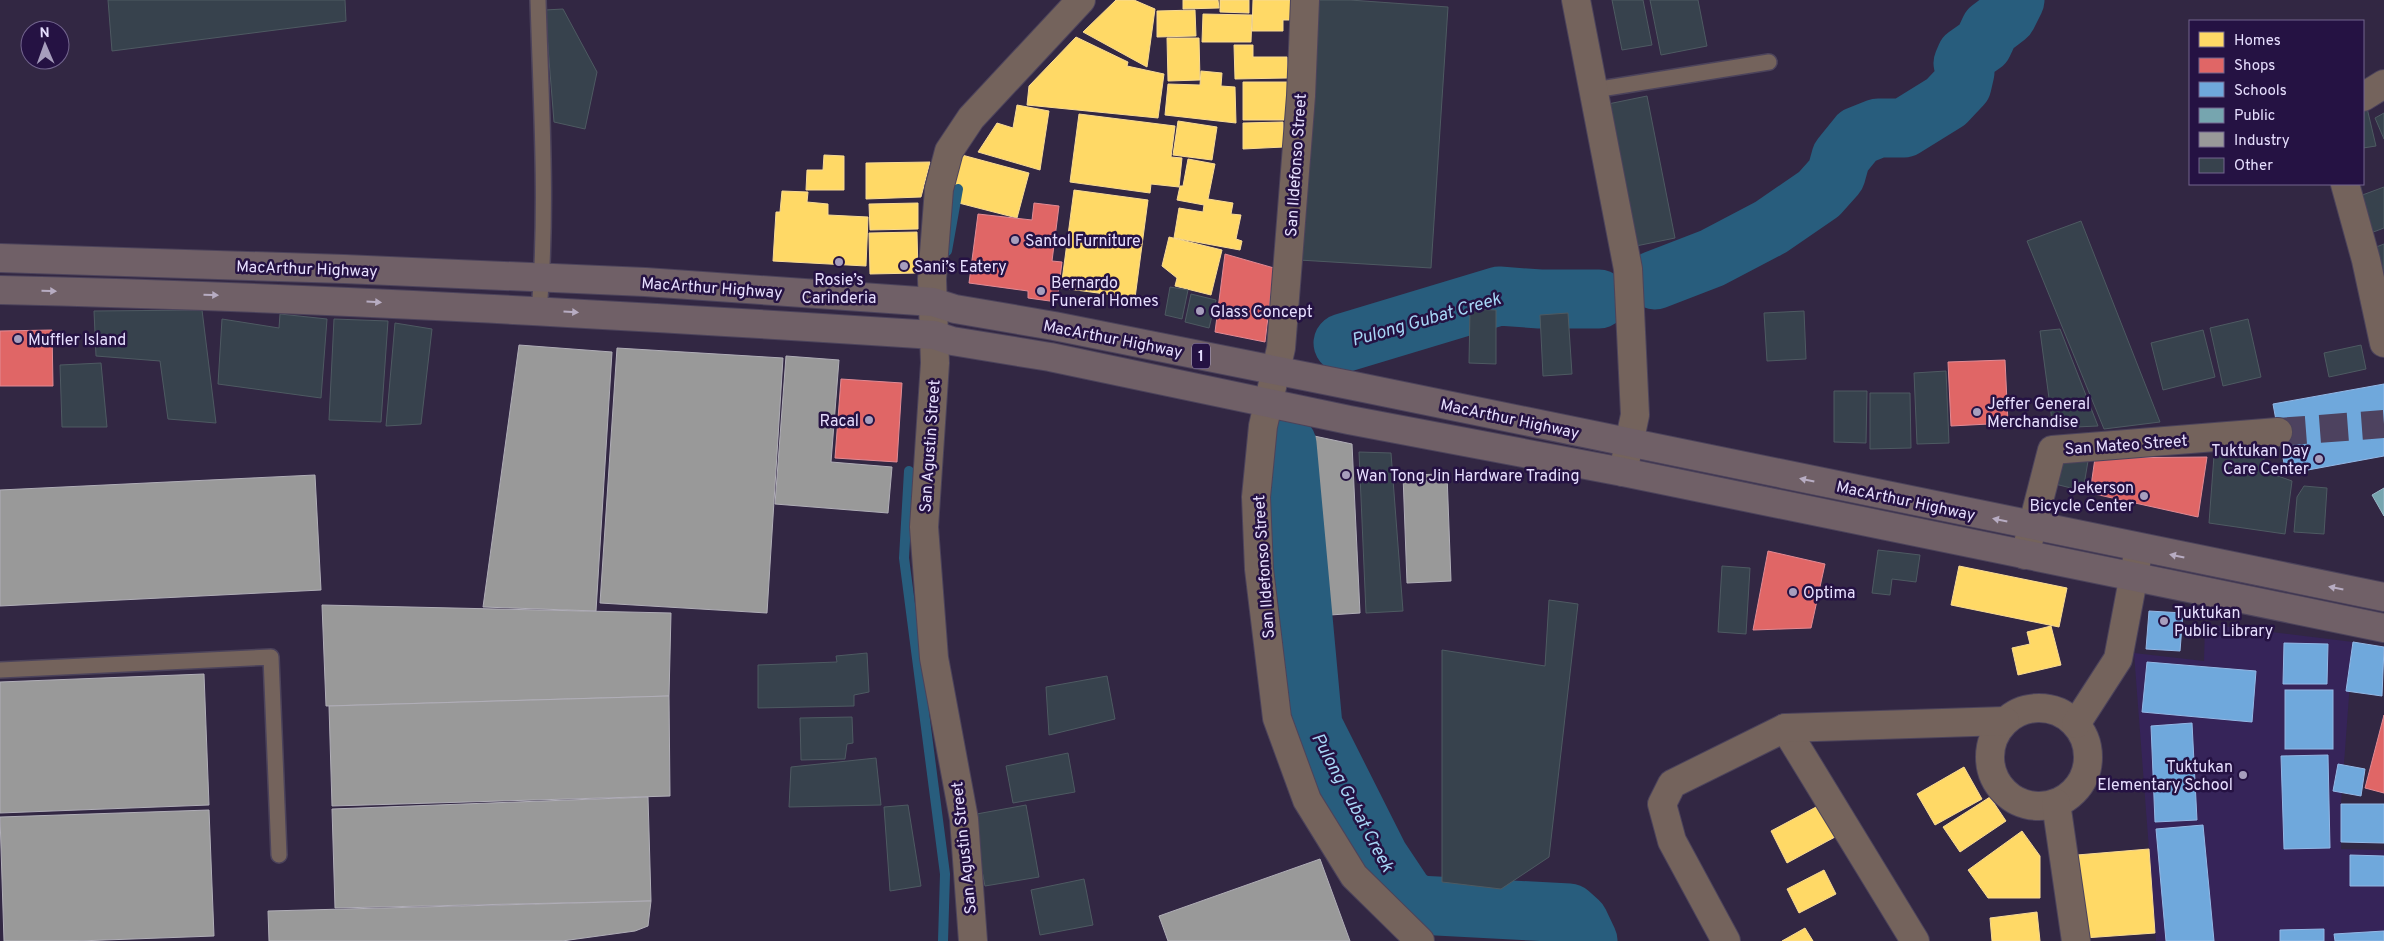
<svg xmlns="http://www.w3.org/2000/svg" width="2384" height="941" font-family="Overpass,sans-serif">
<rect width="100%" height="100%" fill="#322743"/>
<path fill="#362459" d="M2205,624L2353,642L2341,804V849L2384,850V941H2156L2134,653L2204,661Z"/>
<g fill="#ffd966" stroke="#f8da94">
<path d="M1116,0H1134L1155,9L1147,67L1083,32Z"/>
<path d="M1183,0H1218L1219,8L1183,9Z"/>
<path d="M1220,0H1249V13L1220,12Z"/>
<path d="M1253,0H1296V20H1283V31H1252Z"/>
<path d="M1195,10L1196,36L1157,37V11Z"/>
<path d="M1203,14L1252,15L1251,42H1202Z"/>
<path d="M1076,37L1128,62L1127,66L1164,74L1158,118L1027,105L1029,86Z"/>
<path d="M1167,38H1199L1200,80L1168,81Z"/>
<path d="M1234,45H1253V57H1287L1288,78L1235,79Z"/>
<path d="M1201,71L1222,73L1221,86L1235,87L1236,123L1165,115L1168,84L1200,85Z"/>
<path d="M1243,82H1290L1289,120H1243Z"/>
<path d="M1017,105L1049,111L1040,170L978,152L997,123L1013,128Z"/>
<path d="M1079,114L1175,126L1171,157L1182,158L1179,187L1151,184L1150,193L1070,182Z"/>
<path d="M1178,121L1217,127L1212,160L1173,155Z"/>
<path d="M1283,122L1284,147L1243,149V123Z"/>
<path d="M824,155L844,156V190H806L807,170H823Z"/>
<path d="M962,155L1029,173L1017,218L951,201Z"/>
<path d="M1188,159L1215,164L1208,199L1233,203L1231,214L1241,215L1236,239L1242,241L1240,250L1174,238L1179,208L1203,212L1204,205L1177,200L1180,186H1183Z"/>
<path d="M930,162L921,197L866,199V163Z"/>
<path d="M1074,190L1148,200L1135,298L1061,288Z"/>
<path d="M782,191L808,192L807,202L828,204V215L868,217L866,266L773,261L776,212H780Z"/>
<path d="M918,203V229L870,230L869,204Z"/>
<path d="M917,232L918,273L870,274L869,233Z"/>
<path d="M1169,237L1222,250L1211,295L1175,286L1177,278L1162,266Z"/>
<path d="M1959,566L2067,588L2059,627L1951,605Z"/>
<path d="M2051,626L2061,665L2018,675L2012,648L2030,644L2027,632Z"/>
<path d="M1964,767L1982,799L1935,825L1917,794Z"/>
<path d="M1990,797L2006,821L1960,852L1943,827Z"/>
<path d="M1818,806L1835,837L1787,863L1771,831Z"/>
<path d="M2022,831L2040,856V898H1988L1968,870Z"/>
<path d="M2149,849L2155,933L2084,938L2077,855Z"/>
<path d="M1824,870L1836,894L1799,913L1787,889Z"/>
<path d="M2037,912L2040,941H1992L1990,918Z"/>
<path d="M1805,928L1813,941H1782Z"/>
</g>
<g fill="#e06666" stroke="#e28a94">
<path d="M1034,203L1059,206L1052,261L1062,262L1057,302L1028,298V291L969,283L978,214L1032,220Z"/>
<path d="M1225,254L1274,268L1265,342L1215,332Z"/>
<path d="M52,330L53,386H0V331Z"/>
<path d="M2005,360L2008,423L1951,426L1948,362Z"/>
<path d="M841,379L902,383L897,462L835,458Z"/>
<path d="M2207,457L2198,517L2090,493L2095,458Z"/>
<path d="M1768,551L1825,564L1811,628L1753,630Z"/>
<path d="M2384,715V793L2365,788Z"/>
</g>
<g fill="#6fa8dc" stroke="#93b8e6">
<path d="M2384,384V456L2286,474L2273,404Z"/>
<path d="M2149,611L2183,613L2180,651L2146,649Z"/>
<path d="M2353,642L2384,647L2382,696L2346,691Z"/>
<path d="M2284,643L2328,644L2327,684H2283Z"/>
<path d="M2147,662L2256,671L2252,722L2142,712Z"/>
<rect x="2285" y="690" width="48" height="59"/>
<path d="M2192,723L2197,820L2155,822L2151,726Z"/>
<path d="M2328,755L2330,848L2284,849L2281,756Z"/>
<path d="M2338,764L2365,769L2361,796L2333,791Z"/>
<path d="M2341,804H2384V843L2341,842Z"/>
<path d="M2203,825L2214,941H2166L2156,829Z"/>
<path d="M2350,855L2384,856V886H2350Z"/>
<path d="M2324,929V941H2280V930Z"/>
<path d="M2384,931V941H2335L2334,934Z"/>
</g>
<path fill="#76a5af" stroke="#98b6c7" d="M2384,488V516L2372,495Z"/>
<g fill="#999" stroke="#b0aeb7">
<path d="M519,345L612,352L596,611L483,607Z"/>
<path d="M617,348L783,358L767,613L600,603Z"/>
<path d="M786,356L839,360L831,462L892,467L888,513L775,504Z"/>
<path d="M1300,433L1352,444L1360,613L1315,616Z"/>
<path d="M1447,474L1451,581L1407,583L1403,475Z"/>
<path d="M315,475L321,590L0,606V490Z"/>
<path d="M322,605L671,613L669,696L326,706Z"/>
<path d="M204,674L209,805L0,813V682Z"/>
<path d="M669,696L670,796L332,806L329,706Z"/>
<path d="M648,797L651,901L335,908L332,809Z"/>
<path d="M209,810L214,936L78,941H4L0,817Z"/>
<path d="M1320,859L1350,941H1168L1159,916Z"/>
<path d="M651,901L648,926L635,931L562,941H269L268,911Z"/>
</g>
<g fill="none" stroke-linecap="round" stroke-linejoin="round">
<g stroke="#285d7d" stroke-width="10">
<path d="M947,251L958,189"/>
<path d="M909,471L904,558L945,874L943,941"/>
</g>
<g stroke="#285d7d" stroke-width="59">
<path d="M1655,280L1712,258L1771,227L1819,194L1836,175L1841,157L1858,136L1878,128H1904L1946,102L1962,85L1965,72L1963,63L1966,56L1983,44L1990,29L2007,16L2015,0"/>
<path d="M1343,343L1499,296L1540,299H1599"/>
<path d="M1287,444L1313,726L1379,857L1405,896L1418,905L1569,913L1579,922L1588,941"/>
</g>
</g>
<g fill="#37424d" stroke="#4e5a62">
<path d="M108,0H345L346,21L112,51Z"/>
<path d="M1316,0H1350L1448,7L1431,268L1299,260Z"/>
<path d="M1612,0H1643L1652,45L1622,50Z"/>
<path d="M1650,0H1698L1707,46L1661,55Z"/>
<path d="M563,9L597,72L585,129L554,122L545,10Z"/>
<path d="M1647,96L1675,238L1636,246L1608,104Z"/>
<path d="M2367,108L2376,146L2363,148V109Z"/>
<path d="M2384,113V139L2375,118Z"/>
<path d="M2384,187V228L2368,234L2357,197Z"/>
<path d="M2081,221L2160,422L2104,429L2027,241Z"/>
<path d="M2384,244V281L2371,249Z"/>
<path d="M1170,287L1188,290L1182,319L1165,315Z"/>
<path d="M1191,294L1216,300L1209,328L1185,322Z"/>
<path d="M1470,309L1496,310V364L1469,363Z"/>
<path d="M202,310L216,423L168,419L160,361L96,356L94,311Z"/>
<path d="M1804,311L1806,359L1767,361L1764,313Z"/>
<path d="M1568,313L1572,374L1543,376L1540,315Z"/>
<path d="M280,314L327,319L321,398L218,384L222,319L279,328Z"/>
<path d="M334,319L388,321L381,422L329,420Z"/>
<path d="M2248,319L2261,377L2223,386L2210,328Z"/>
<path d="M395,323L432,329L421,424L386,426Z"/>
<path d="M2060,329L2098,426L2053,428L2040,331Z"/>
<path d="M2203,330L2215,377L2163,390L2151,343Z"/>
<path d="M2361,345L2366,369L2329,377L2324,353Z"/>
<path d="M101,363L107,427H62L60,365Z"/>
<path d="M1946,371L1949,443L1917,444L1914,373Z"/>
<path d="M1834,391H1867L1866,443L1834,442Z"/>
<path d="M1870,393H1910L1911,448L1870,449Z"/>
<path d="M2264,440V471L2292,481L2285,534L2209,523L2215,442Z"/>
<path d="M1359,452L1391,453L1403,611L1366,613Z"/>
<path d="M2059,459L2088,461L2083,491L2055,484Z"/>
<path d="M2304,486L2327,488L2324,534L2294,532L2297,497Z"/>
<path d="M1878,550L1920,555L1916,582L1892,579L1890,595L1872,593Z"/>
<path d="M1722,566L1750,568L1746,634L1718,632Z"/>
<path d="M1549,600L1578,604L1549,857L1501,889L1442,882V650L1545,666Z"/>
<path d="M867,653L869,692L854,695V706L758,708V665L837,662L836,656Z"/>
<path d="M1107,676L1115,719L1049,735L1046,687Z"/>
<path d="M852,717L853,743L847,744L845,759L801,760L800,718Z"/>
<path d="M1068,753L1075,792L1013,803L1006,766Z"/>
<path d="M876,758L881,805L789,807L791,767Z"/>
<path d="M908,805L921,886L890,891L884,807Z"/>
<path d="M1026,805L1039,877L985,886L971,815Z"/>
<path d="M1084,879L1093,925L1040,935L1031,890Z"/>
</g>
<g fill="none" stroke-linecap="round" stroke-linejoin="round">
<path stroke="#4d425f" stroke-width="28" stroke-dasharray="28 14" stroke-linecap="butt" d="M2278,432L2384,424"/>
<g stroke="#4c435b" stroke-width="18">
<g id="service">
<path d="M538,0C541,103 548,208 539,311"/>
<path d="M1594,90L1769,62"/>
<path d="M0,670L271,657L279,855"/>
</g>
</g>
<g stroke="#4c435b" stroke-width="30">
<g id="minor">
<path d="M1305,0L1301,96L1281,348L1263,426L1256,497L1259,569L1277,718L1307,800L1354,876L1420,941"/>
<path d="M1576,0L1628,269L1635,415L1623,472"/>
<path d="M2363,97L2384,84"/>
<path d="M2345,184L2366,260L2384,343"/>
<path d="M2025,555L2052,450L2278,432"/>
<circle cx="2039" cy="757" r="49"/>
<path d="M2076,724L2118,659L2139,548"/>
<path d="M1785,728L1915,941"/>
<path d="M2056,803L2076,941"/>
<path d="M973,941L964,819L934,658L924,527L935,363L932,279L939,189L949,151L971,118L1081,0"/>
<path d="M1726,941L1672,841L1662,804L1672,784L1785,728L2005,721"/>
</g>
</g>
<g stroke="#4c435b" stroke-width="30">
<g id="trunk">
<path d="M0,258L344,269L645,282L933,302L955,309L1054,326L1354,386L2384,597"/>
<path d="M0,290C312,297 623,315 934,335L952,341L1050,357L1349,420L1623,472L2384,628"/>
</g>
</g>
<use href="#service" stroke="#74635c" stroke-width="15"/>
<use href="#minor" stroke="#74635c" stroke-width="28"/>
<use href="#trunk" stroke="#706067" stroke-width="28"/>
</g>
<defs><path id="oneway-solid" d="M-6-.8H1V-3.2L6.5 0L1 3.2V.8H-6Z" transform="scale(1.25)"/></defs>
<g fill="#b7acc2">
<use href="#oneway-solid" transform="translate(49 291) rotate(1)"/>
<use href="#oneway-solid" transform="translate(211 295) rotate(2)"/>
<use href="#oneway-solid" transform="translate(374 302) rotate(3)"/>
<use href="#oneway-solid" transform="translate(571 312) rotate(3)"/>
<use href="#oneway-solid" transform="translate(1807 480) rotate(-168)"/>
<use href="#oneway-solid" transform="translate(2000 520) rotate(-168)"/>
<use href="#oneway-solid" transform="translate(2177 556) rotate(-168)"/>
<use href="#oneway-solid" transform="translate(2336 588) rotate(-169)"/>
</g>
<g fill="#a79ebd" stroke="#251243" stroke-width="2">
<circle cx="1015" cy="240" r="5"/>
<circle cx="839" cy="262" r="5"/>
<circle cx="904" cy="266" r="5"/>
<circle cx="1041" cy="291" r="5"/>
<circle cx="1200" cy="311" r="5"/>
<circle cx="18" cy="339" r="5"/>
<circle cx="1977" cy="412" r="5"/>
<circle cx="869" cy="420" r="5"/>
<circle cx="2319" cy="459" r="5"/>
<circle cx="1346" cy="475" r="5"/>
<circle cx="2144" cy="496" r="5"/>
<circle cx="1793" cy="592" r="5"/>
<circle cx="2164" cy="621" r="5"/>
<circle cx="2243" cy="775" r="5"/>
</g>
<g text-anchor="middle" stroke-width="5" stroke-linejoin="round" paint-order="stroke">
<rect fill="#251243" stroke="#aca1c6" stroke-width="1" x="1192" y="343.5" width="18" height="25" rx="4"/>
<g font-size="15" font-weight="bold" fill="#e6defe">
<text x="1201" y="361">1</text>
</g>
<g font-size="16" fill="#e6defe" stroke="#251243">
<text transform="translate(1295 165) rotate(-86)" y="6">San Ildefonso Street</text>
<text transform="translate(307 268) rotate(2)" y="6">MacArthur Highway</text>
<text transform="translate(712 287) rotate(4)" y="6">MacArthur Highway</text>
<text transform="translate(1113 338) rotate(11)" y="6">MacArthur Highway</text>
<text transform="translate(1510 418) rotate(12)" y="6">MacArthur Highway</text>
<text transform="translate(2126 444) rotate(-4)" y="6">San Mateo Street</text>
<text transform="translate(929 446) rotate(-86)" y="6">San Agustin Street</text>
<text transform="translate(1906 500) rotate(12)" y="6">MacArthur Highway</text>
<text transform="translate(1263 567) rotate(-94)" y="6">San Ildefonso Street</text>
<text transform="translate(963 848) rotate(-96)" y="6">San Agustin Street</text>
</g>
<g font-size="16" fill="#e6defe" stroke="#251243" text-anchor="start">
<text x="1025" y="246">Santol Furniture</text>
<text x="914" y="272">Sani’s Eatery</text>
<text x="839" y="285" text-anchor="middle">Rosie’s<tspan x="839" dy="18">Carinderia</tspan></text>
<text x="1051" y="288">Bernardo<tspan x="1051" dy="18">Funeral Homes</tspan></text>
<text x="1210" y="317">Glass Concept</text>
<text x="28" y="345">Muffler Island</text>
<text x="1987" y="409">Jeffer General<tspan x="1987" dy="18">Merchandise</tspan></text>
<text x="859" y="426" text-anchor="end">Racal</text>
<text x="2309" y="456" text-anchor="end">Tuktukan Day<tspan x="2309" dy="18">Care Center</tspan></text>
<text x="1356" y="481">Wan Tong Jin Hardware Trading</text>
<text x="2134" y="493" text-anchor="end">Jekerson<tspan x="2134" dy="18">Bicycle Center</tspan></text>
<text x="1803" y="598">Optima</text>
<text x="2174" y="618">Tuktukan<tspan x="2174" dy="18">Public Library</tspan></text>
<text x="2233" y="772" text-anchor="end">Tuktukan<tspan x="2233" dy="18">Elementary School</tspan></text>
</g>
<g font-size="18" font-style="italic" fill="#a7d7f6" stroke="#251243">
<text transform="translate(1426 319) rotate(-16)" y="6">Pulong Gubat Creek</text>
<text transform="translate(1353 802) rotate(62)" y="6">Pulong Gubat Creek</text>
</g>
</g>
<rect x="2189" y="20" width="175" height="165" fill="#251243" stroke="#72648e"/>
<rect x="2199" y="32" width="25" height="15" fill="#ffd966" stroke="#72648e"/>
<text x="2234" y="45" font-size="15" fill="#e6defe">Homes</text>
<rect x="2199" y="58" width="25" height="15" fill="#e06666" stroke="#72648e"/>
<text x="2234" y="70" font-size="15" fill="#e6defe">Shops</text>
<rect x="2199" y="82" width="25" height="15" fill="#6fa8dc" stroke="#72648e"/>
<text x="2234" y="95" font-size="15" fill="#e6defe">Schools</text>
<rect x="2199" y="108" width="25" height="15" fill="#76a5af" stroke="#72648e"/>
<text x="2234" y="120" font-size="15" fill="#e6defe">Public</text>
<rect x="2199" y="132" width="25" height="15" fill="#999999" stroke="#72648e"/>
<text x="2234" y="145" font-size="15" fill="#e6defe">Industry</text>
<rect x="2199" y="158" width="25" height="15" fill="#37424d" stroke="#72648e"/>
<text x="2234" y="170" font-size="15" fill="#e6defe">Other</text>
<g transform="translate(45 45) rotate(358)"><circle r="24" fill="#251243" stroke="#72648e"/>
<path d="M0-4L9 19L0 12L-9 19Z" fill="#a79ebd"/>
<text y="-8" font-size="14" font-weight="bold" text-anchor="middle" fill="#e6defe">N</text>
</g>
</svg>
